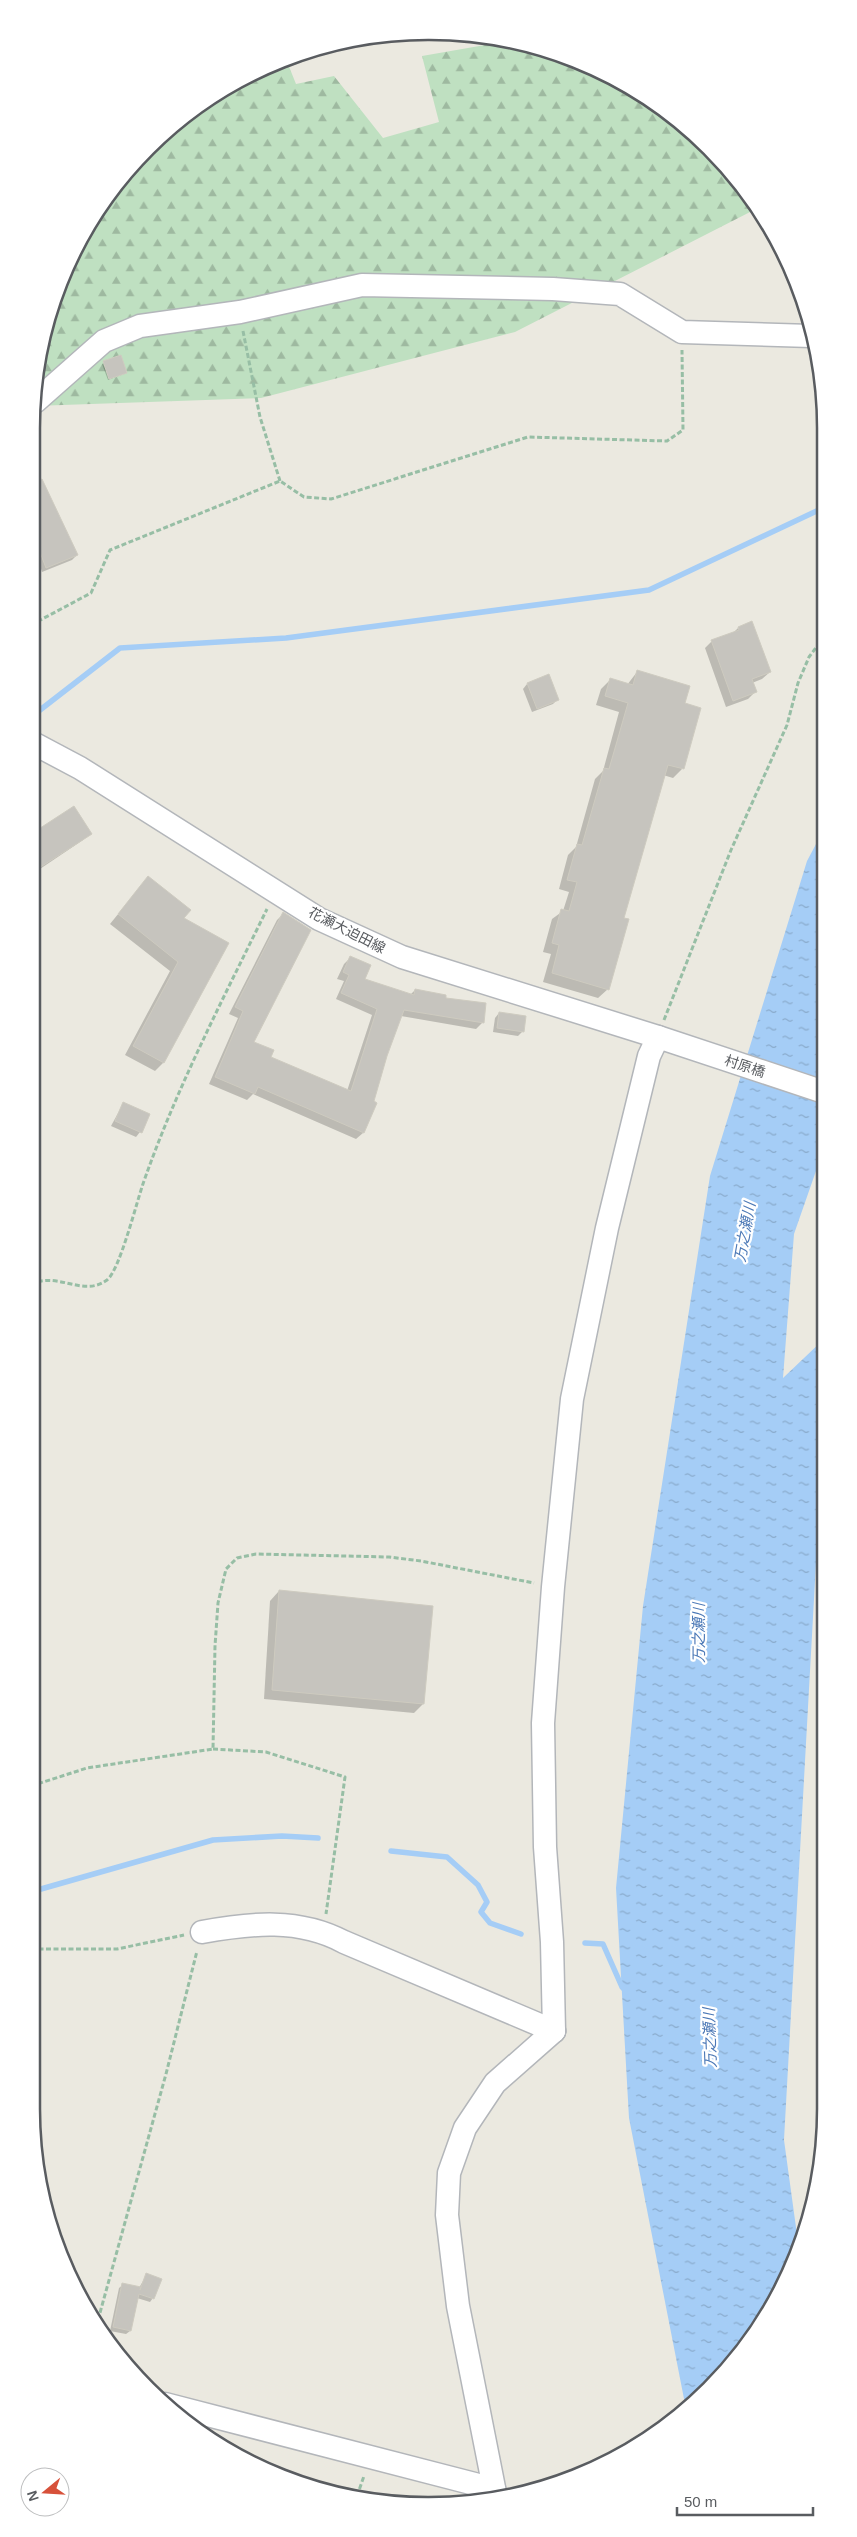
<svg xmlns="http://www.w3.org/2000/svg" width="857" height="2537" font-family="Helvetica,'Noto Sans JP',sans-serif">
<defs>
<pattern id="forest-firs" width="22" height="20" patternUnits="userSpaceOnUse" patternTransform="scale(1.25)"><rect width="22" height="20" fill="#bfe0c1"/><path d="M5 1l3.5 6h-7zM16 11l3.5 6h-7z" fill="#9eb9a0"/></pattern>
<pattern id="water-ripples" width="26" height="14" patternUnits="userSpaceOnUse" patternTransform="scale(1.25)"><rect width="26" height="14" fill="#a5cdf6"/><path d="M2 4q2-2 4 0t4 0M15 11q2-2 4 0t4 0" fill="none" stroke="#89aacb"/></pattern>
</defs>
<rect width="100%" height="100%" fill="#ebe9e0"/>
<path fill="url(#forest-firs)" d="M508,41L531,45L649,98L727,167L754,210L515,332L261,398L34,406L45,326L72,253L113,187L166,130L230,85L288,58V64L296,84L334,76L383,138L439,122L422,56Z"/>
<path fill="url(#water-ripples)" d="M823,831L824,1148L794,1234L783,1378L824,1339L825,1533L816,1563L784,2140L798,2242L759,2329L709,2390L686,2409L629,2118L616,1888L643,1606L710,1176L807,861Z"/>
<g fill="#0003">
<path d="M104,363L126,373L108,380L102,364Z"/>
<path d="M31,485L77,555L72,560L42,572L31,538Z"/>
<path d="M752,623L770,672L762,679L752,683L755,692L748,699L726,707L705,648L712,641L733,633L738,628Z"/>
<path d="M637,672L683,704L699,709L682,769L673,778L663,775L623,919L608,989L598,998L543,982L551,954L543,952L552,919L563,911L569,892L559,889L568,855L576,847L595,779L603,771L619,712L596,705L601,689L610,680L627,685Z"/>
<path d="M548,676L558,699L553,704L532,712L523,689L527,684Z"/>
<path d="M31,772L39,780L31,787Z"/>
<path d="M90,833L83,840L31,875V835Z"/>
<path d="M140,887L182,919L227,944L163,1063L155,1071L125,1055L170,971L110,924Z"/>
<path d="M283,914L253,1042L269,1057L347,1091L372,1015L336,999L344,981L337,979L344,964L350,958L363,980L410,995L415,990L444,999L483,1022L476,1029L401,1016L386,1056L373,1102L375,1103L363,1133L356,1139L253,1094L247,1100L209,1084L238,1018L229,1014L277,920Z"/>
<path d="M499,1013L523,1031L518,1036L493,1032L495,1018Z"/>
<path d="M123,1104L140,1132L136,1137L111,1126Z"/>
<path d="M279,1591L423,1704L414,1713L264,1699L270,1601Z"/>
<path d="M147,2274L153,2298L150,2302L137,2298L130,2331L126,2334L110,2331L119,2288L123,2285L139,2288Z"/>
</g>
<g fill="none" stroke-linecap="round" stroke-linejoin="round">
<g stroke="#a5cdf6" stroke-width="5.5">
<path d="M31,717L120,648L286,638L649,590L823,508"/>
<path d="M391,1851L447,1857L478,1885L487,1902L481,1912L490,1923L521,1934"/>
<path d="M31,1893L41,1889L213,1840L282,1836L318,1838"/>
<path d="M585,1943L603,1944L622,1987L627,1992"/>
</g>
</g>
<g fill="#c6c4be" stroke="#cecbc0">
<path d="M121,355L127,373L109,379L103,361Z"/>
<path d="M42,479L78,555L46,568L38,547L41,546L31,524V484Z"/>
<path d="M752,621L771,672L752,679L757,692L733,701L711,640L739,630L738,627Z"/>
<path d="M637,670L690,686L685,703L701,708L684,769L668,765L624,918L629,919L609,990L552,973L559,945L552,943L561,909L569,911L577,882L567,880L577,844L582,845L604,768L609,769L628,703L605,696L610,678L633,685Z"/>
<path d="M549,674L559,700L537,709L527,683Z"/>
<path d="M74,806L92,834L31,873V834Z"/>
<path d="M148,876L191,910L184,918L229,943L164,1063L133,1046L178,962L118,914Z"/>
<path d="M283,912L311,930L254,1042L274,1050L271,1057L351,1091L377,1009L341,993L349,975L343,972L350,956L371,965L365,979L414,995L415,989L446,995V998L486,1003L484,1023L404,1010L387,1056L374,1101L377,1103L364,1133L258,1087L255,1094L215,1077L243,1011L235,1007Z"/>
<path d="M499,1012L526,1016L524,1032L497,1028Z"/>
<path d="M123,1102L150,1114L142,1133L115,1121Z"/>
<path d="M279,1590L433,1606L424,1704L272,1690Z"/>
<path d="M146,2273L162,2279L154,2299L139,2294L131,2331L113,2327L122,2283L141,2287L140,2290Z"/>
</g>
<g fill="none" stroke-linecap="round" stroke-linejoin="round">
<g stroke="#b3b6ba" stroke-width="25">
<g id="minor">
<path d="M35,402L104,341L140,326L240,312L362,285L553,289L620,294L682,332L811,336"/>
<path d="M31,742L80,768L319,919L402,957L658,1037L824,1092"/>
<path d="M202,1932C251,1923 299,1918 344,1942L554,2031"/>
<path d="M554,2031L552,1942L545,1847L543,1723L553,1587L572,1399L607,1228L649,1056L658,1037"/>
<path d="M165,2404L494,2489"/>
<path d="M496,2498L458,2306L447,2215L449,2173L465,2128L495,2083L554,2031"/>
</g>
</g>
<g stroke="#97bea5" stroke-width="3" stroke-dasharray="5 2.5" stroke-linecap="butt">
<path d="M243,331L260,417L280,481"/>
<path d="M31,625L91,593L110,550L280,481L304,497L331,499L528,437L667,441L683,430L682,350"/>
<path d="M664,1020L731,850L787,725L798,683L809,657L823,638"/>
<path d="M31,1285C56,1270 83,1298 107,1280C120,1270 137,1200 144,1181C177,1087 223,999 267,909"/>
<path d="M213,1749L266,1752L345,1777L326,1914"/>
<path d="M31,1786L87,1768L213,1749L215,1646L218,1603L226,1569L237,1558L256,1554L389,1557L421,1561L534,1583"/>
<path d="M31,1949H117L184,1935"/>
<path d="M98,2320L166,2074L197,1951"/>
<path d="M357,2496L364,2476"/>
</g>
<use href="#minor" stroke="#fff" stroke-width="22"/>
</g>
<g text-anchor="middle" stroke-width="4.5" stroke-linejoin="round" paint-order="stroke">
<g font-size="14" fill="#595c60" stroke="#fff">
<text transform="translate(347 930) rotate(27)" y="5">花瀬大迫田線</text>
<text transform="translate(745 1066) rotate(18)" y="5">村原橋</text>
</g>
<g font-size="15" font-style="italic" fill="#4b78b6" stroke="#fff">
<text transform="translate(745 1232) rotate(-80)" y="5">万之瀬川</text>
<text transform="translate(699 1633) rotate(-90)" y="5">万之瀬川</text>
<text transform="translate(710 2038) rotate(-92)" y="5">万之瀬川</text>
</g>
</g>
<path d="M0 0H857V2537H0ZM428 40H429A388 388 0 0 1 817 428V2109A388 388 0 0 1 429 2497H428A388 388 0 0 1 40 2109V428A388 388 0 0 1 428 40Z" fill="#fff" fill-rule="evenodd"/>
<path fill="none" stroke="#595c60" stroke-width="2.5" d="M428 40H429A388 388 0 0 1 817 428V2109A388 388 0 0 1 429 2497H428A388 388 0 0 1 40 2109V428A388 388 0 0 1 428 40Z"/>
<g transform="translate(45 2492) rotate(252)"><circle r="24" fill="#ffffff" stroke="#bdbebf"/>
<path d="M0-4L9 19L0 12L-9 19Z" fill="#d7513a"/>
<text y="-8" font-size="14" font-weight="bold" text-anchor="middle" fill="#595c60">N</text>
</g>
<path d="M677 2507v8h136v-8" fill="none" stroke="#595c60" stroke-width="2.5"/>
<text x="684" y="2507" font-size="15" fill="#595c60" stroke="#ffffff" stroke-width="4" paint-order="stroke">50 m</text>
</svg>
